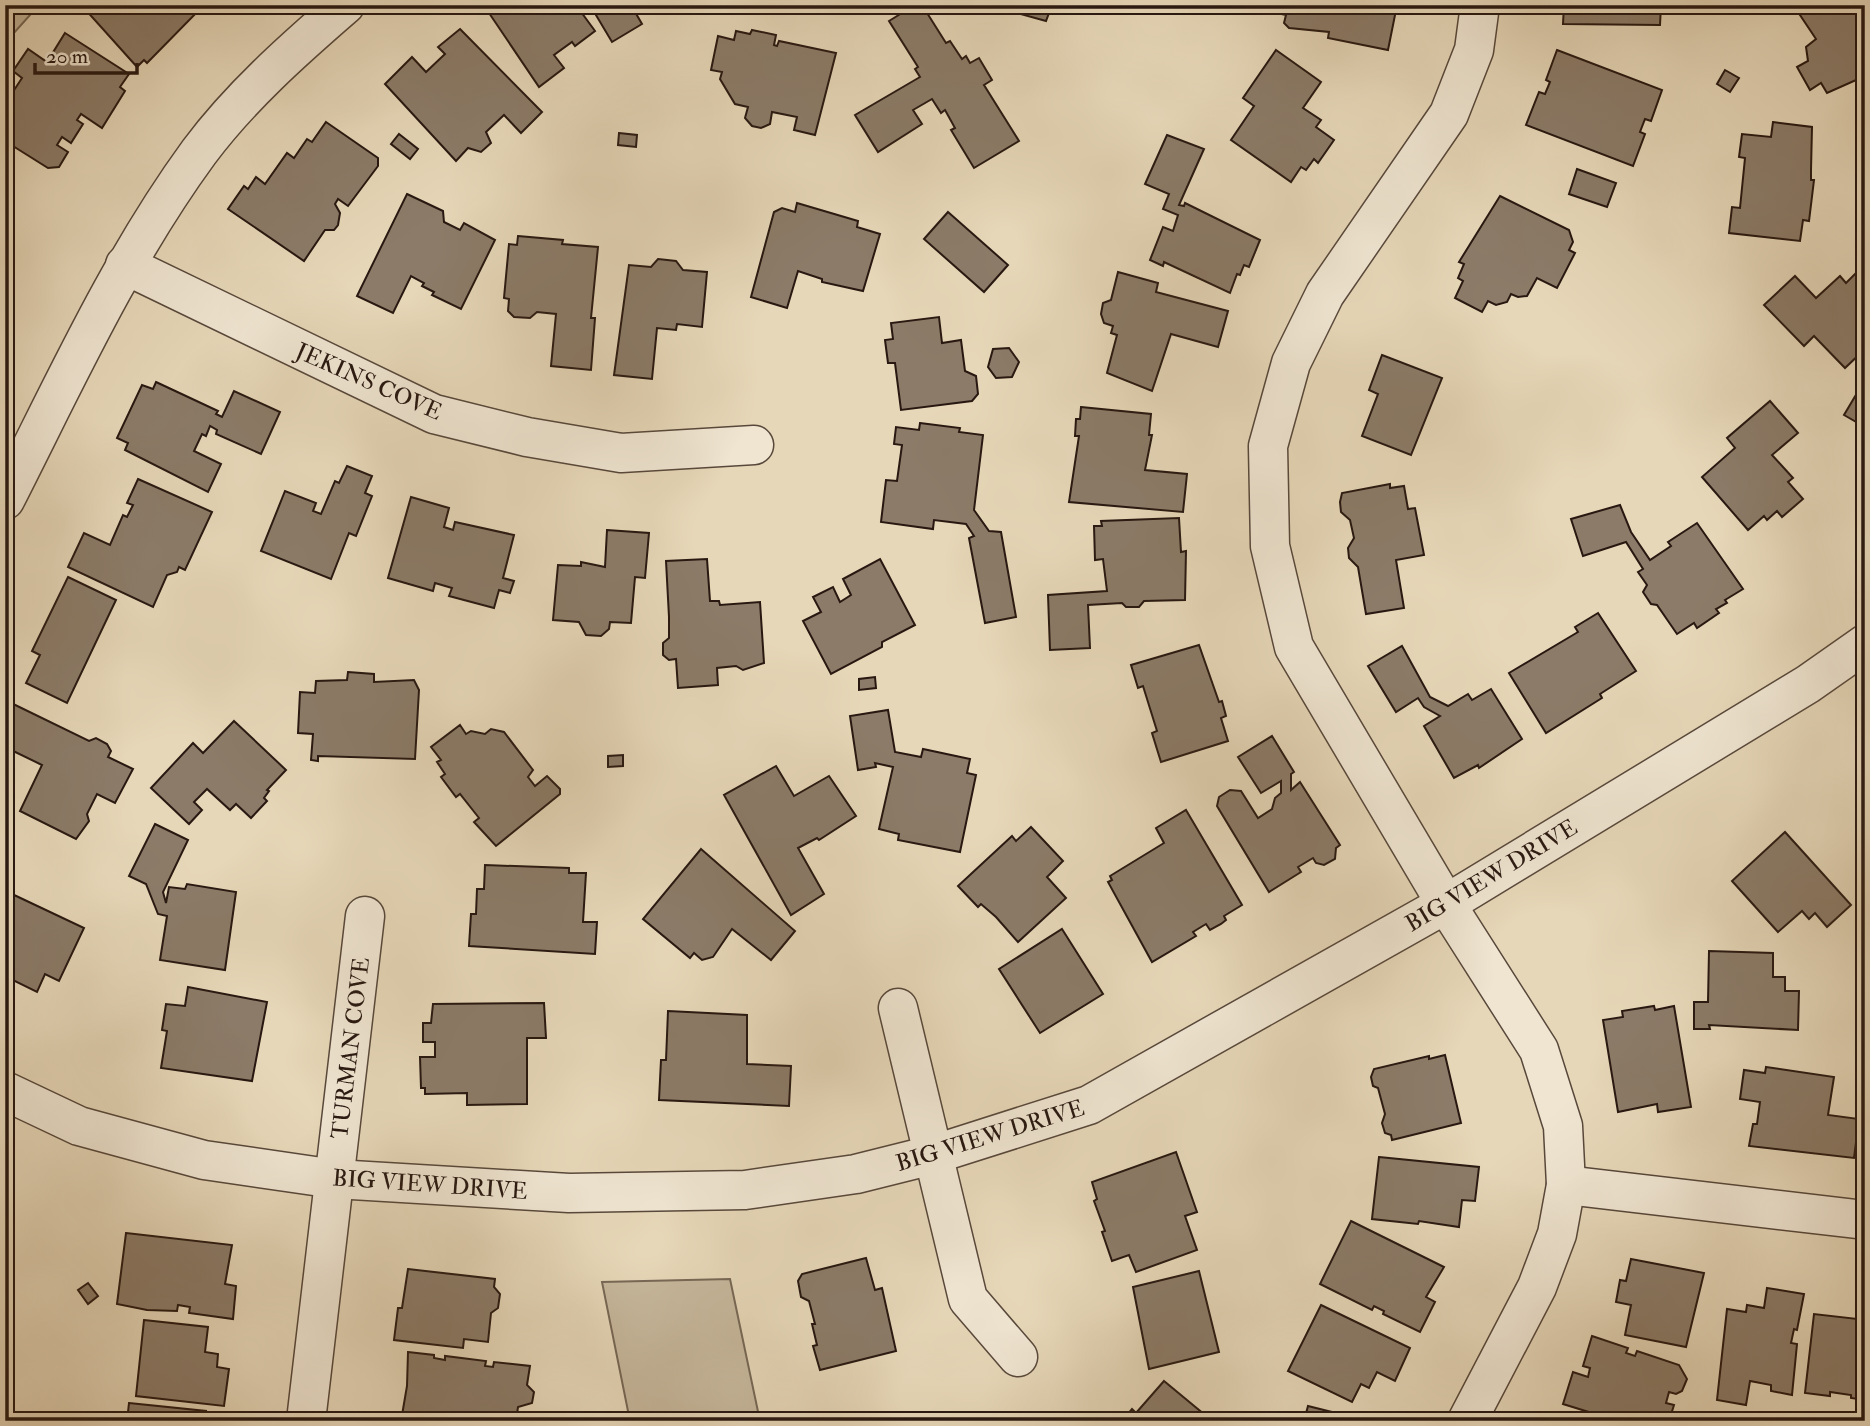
<svg xmlns="http://www.w3.org/2000/svg" width="1870" height="1426" font-family="'IM FELL Double Pica',serif">
<rect width="100%" height="100%" fill="#e6d7b8"/>
<filter id="stains"><feTurbulence type="fractalNoise" baseFrequency=".00286" numOctaves="4"/><feColorMatrix values="0 0 0 0 .2 0 0 0 0 .09 0 0 0 0 .02 0 0 0 .5 -.17"/></filter>
<radialGradient id="worn" r=".72"><stop offset=".6" stop-color="#630" stop-opacity="0"/><stop offset="1" stop-color="#630" stop-opacity=".3"/></radialGradient>
<g fill="#c6b79c" stroke="#776856" stroke-width="2">
<path d="M5,5H39L5,43Z"/>
<path d="M730,1279L760,1421H630L602,1282Z"/>
</g>
<g fill="#8b7b68" stroke="#281811" stroke-width="2">
<path d="M87,5H204L147,63L144,60L137,67L84,8Z"/>
<path d="M576,5L595,31L575,46L572,42L554,55L564,68L539,87L489,13L498,5Z"/>
<path d="M590,5H631L642,24L612,42Z"/>
<path d="M915,5H922L946,43L950,41L962,59L966,56L970,63L979,58L992,80L984,85L1019,141L974,168L951,130L955,128L945,110L941,113L932,99L913,110L922,124L878,152L855,115L920,77L915,69L918,67L889,21Z"/>
<path d="M988,5H1052L1046,21Z"/>
<path d="M1260,5H1370L1396,10L1388,50L1328,38L1329,32L1289,28L1284,23L1286,15L1259,9Z"/>
<path d="M1564,5H1661L1660,25L1563,24Z"/>
<path d="M1803,5H1865V76L1827,93L1821,83L1810,90L1797,67L1808,61L1806,47L1816,39L1796,9Z"/>
<path d="M460,29L542,112L521,133L504,115L486,132L491,143L481,152L468,148L456,161L385,84L412,57L426,72L445,54L438,47Z"/>
<path d="M752,30L776,35L774,45L777,46L779,41L836,53L815,135L794,130L797,117L772,112L770,124L761,128L752,126L745,118L748,107L735,104L720,79L722,72L711,70L718,36L734,40L736,31L750,34Z"/>
<path d="M65,33L129,74L120,87L125,91L102,128L81,114L77,120L83,124L71,143L62,137L57,145L68,152L59,167L48,168L5,141V104L22,78L13,71L28,49L47,62Z"/>
<path d="M1276,50L1321,82L1303,108L1321,120L1316,127L1334,140L1318,163L1314,159L1306,170L1301,167L1291,182L1231,140L1254,106L1243,98Z"/>
<path d="M1557,50L1662,90L1651,121L1645,119L1640,132L1645,134L1633,166L1526,125L1539,92L1545,94L1550,82L1546,80Z"/>
<path d="M1725,70L1739,78L1730,92L1717,84Z"/>
<path d="M326,122L378,158V166L348,206L338,199L335,204L340,213L338,225L334,230H325L304,261L228,209L244,186L248,189L256,177L265,184L287,153L294,158L307,139L312,142Z"/>
<path d="M1773,122L1812,127L1811,170V180H1814L1809,221L1803,220L1800,241L1729,233L1732,207L1740,208L1745,158L1739,157L1742,134L1771,137Z"/>
<path d="M619,133L637,135L636,147L618,145Z"/>
<path d="M399,134L418,149L410,159L391,144Z"/>
<path d="M1167,135L1204,149L1179,205L1184,206L1185,203L1260,240L1249,267L1244,265L1240,275L1237,274L1230,293L1164,262L1163,266L1150,260L1163,227L1173,231L1178,215L1163,209L1169,194L1145,184Z"/>
<path d="M1577,169L1616,183L1607,207L1569,194Z"/>
<path d="M407,194L443,211L444,222L460,230L464,223L495,240L461,309L432,295L434,292L422,286L424,283L411,276L393,313L357,296Z"/>
<path d="M1500,196L1569,230L1573,242L1569,250L1575,253L1557,288L1537,278L1527,296L1518,297L1511,294L1507,302L1496,305L1488,301L1482,312L1455,298L1463,281L1458,278L1464,264L1459,262Z"/>
<path d="M797,203L858,221L857,227L880,234L863,291L822,282V279L798,271L787,308L751,297L774,212L782,208L795,212Z"/>
<path d="M948,212L1008,265L984,292L924,239Z"/>
<path d="M518,236L563,240L562,244L598,247L591,318H595L591,370L551,366L556,314L537,312L530,318L514,317L508,311L509,299L504,298L509,244L517,245Z"/>
<path d="M658,259L676,261L683,270L707,272L702,327L677,324L676,330L657,328L652,379L614,375L629,265L651,267Z"/>
<path d="M1862,267L1865,349L1845,368L1814,336L1804,346L1764,305L1795,276L1816,298L1840,276L1846,283Z"/>
<path d="M1118,272L1158,283L1156,292L1228,311L1218,347L1171,334L1152,391L1107,373L1117,335L1111,333L1113,326L1104,323L1101,314L1103,303L1111,300Z"/>
<path d="M939,317L942,343L961,340L965,371L976,376L978,394L972,401L901,410L895,363H888L885,340L893,339L891,323Z"/>
<path d="M1009,348L1019,362L1012,377L996,378L988,367L993,349Z"/>
<path d="M1382,355L1442,378L1411,455L1362,436L1378,394L1369,390Z"/>
<path d="M156,382L218,411L216,414L222,417L234,391L280,412L261,454L216,434L217,430L210,426L206,436L202,434L194,451L221,464L208,492L125,450L128,443L117,438L142,385L153,389Z"/>
<path d="M1863,383H1865V427L1844,415Z"/>
<path d="M1770,401L1798,433L1772,455L1793,478L1788,482L1803,499L1782,517L1777,511L1767,520L1764,516L1748,530L1702,477L1735,448L1727,438Z"/>
<path d="M1081,407L1151,414L1149,435H1152L1145,470L1187,474L1183,512L1069,502L1079,436H1075L1076,419H1080Z"/>
<path d="M920,423L960,428L959,432L983,435L974,510L989,531L1001,532L1016,617L985,623L969,538L974,536L966,524L934,520L933,529L881,522L886,480L897,481L902,445L894,444L896,427L919,430Z"/>
<path d="M347,466L372,476L365,493L372,496L356,536L349,533L331,579L261,551L285,491L316,503L313,511L321,514L335,481L339,483Z"/>
<path d="M138,479L212,512L185,570L179,567L177,572L167,575L153,607L68,567L84,533L110,545L123,515L127,517L133,505L127,503Z"/>
<path d="M1390,484V488L1404,486L1408,509L1415,508L1424,555L1396,560L1404,608L1366,614L1358,567L1349,558L1348,548L1354,538L1350,520L1341,512L1340,502L1342,493Z"/>
<path d="M411,497L449,508L444,527L453,530L455,522L514,535L503,578L514,581L510,593L499,590L494,608L449,596L452,588L435,583L433,591L388,578Z"/>
<path d="M1620,505L1631,532L1650,560L1671,546L1668,542L1697,523L1743,589L1725,600L1727,603L1716,609L1719,613L1697,628L1694,623L1677,634L1657,605L1651,604L1643,592L1647,585L1638,572L1643,569L1626,542L1583,556L1571,519Z"/>
<path d="M1179,518L1181,552L1186,551L1185,600L1144,601L1139,607H1126L1122,603L1088,605L1090,648L1050,650L1048,595L1107,591L1103,559L1095,560L1094,526H1102L1101,521Z"/>
<path d="M607,530L649,533L645,578L635,577L631,623L610,622L609,629L601,636L586,635L579,622L553,620L558,565L581,566V562L605,567Z"/>
<path d="M707,559L710,601H719L720,605L760,602L764,663L743,670L736,666L717,668L718,685L678,688L676,659L669,660L663,655V643L669,638V617L666,561Z"/>
<path d="M880,559L915,625L882,642V647L831,674L803,621L821,612L813,597L833,587L840,602L851,595L843,579Z"/>
<path d="M68,577L116,600L67,703L26,683L40,655L32,651Z"/>
<path d="M1598,613L1636,671L1600,694L1602,698L1546,733L1509,673L1578,632L1575,627Z"/>
<path d="M1199,645L1219,702L1222,701L1226,716L1221,718L1228,741L1161,762L1152,733L1157,731L1143,686L1138,688L1131,665Z"/>
<path d="M1402,646L1430,697L1448,706L1468,694L1472,700L1491,689L1522,739L1479,768L1478,765L1454,778L1424,726L1440,716L1424,707L1418,698L1396,712L1368,666Z"/>
<path d="M348,672L374,674V682L414,680L419,690L415,759L318,756V761L311,760L313,734L298,733L300,692L315,693L316,681L347,680Z"/>
<path d="M875,677L876,688L859,690V679Z"/>
<path d="M5,700L89,741L96,738L107,744L111,751L108,757L133,769L115,803L97,794L87,814L89,821L76,839L20,811L42,765L5,747Z"/>
<path d="M888,710L895,752L921,757L923,749L970,759L967,773L976,775L960,852L898,840L899,834L879,829L893,767L875,763L876,767L858,770L850,716Z"/>
<path d="M234,721L286,770L267,790L269,791L264,798L267,801L251,818L236,804L230,810L207,789L194,802L202,810L189,824L151,788L193,743L203,753Z"/>
<path d="M460,725L466,734L471,731L485,734L491,729L504,732L533,770L528,777L535,786L547,776L560,789V794L496,846L474,822L479,818L460,794L456,797L441,777L445,774L437,762L441,760L431,747Z"/>
<path d="M1272,736L1294,772L1291,774V790L1300,782L1340,845L1336,848L1335,859L1324,865L1316,863L1313,858L1298,867L1301,872L1269,892L1217,806L1219,797L1230,790L1241,791L1258,818L1272,809L1275,798L1281,793V781L1261,793L1238,757Z"/>
<path d="M623,755V766L608,767V756Z"/>
<path d="M776,766L794,796L829,776L856,816L819,840L817,838L798,848L824,894L791,915L724,795Z"/>
<path d="M1865,806V867L1858,828H1862L1858,807Z"/>
<path d="M1186,810L1242,905L1224,916L1226,920L1221,924L1210,930L1206,924L1193,932L1196,936L1152,962L1108,882L1112,880L1110,876L1164,843L1156,828Z"/>
<path d="M155,824L188,840L163,892L166,903L169,887L185,889L187,884L236,892L225,970L160,960L167,916L158,914L146,884L129,876Z"/>
<path d="M1031,827L1063,861L1047,877L1066,898L1018,942L996,917L981,904L978,907L958,886L1012,836L1016,841Z"/>
<path d="M1785,832L1851,905L1827,927L1815,913L1809,919L1802,911L1778,932L1732,881Z"/>
<path d="M701,849L795,931L771,960L732,929L713,957L702,960L694,953L690,958L643,919Z"/>
<path d="M485,865L569,868V873H586L583,922H597L595,954L469,946L471,914H476L477,889H484Z"/>
<path d="M12,894L84,928L59,981L45,974L37,992L13,980L8,990L5,989V907Z"/>
<path d="M1062,929L1103,994L1040,1033L999,969Z"/>
<path d="M1709,951L1773,953V977H1785V991H1799L1798,1030L1709,1025L1710,1029H1694V1002H1708Z"/>
<path d="M188,987L267,1002L252,1081L161,1068L167,1031L162,1030L166,1004L185,1006Z"/>
<path d="M544,1003L546,1038H527V1104L467,1105V1093L425,1094V1088H421L420,1057H435V1042H423V1023H431L433,1004Z"/>
<path d="M1654,1006L1655,1010L1674,1006L1691,1107L1658,1112L1657,1104L1618,1112L1603,1020L1623,1017L1622,1011Z"/>
<path d="M668,1011L747,1015V1064L791,1066L789,1106L659,1100L661,1060H666Z"/>
<path d="M1445,1055L1461,1123L1392,1140L1391,1135L1385,1133L1382,1123L1385,1114L1378,1088L1373,1086L1371,1077L1374,1069L1429,1056V1059Z"/>
<path d="M1766,1067L1834,1077L1828,1115L1859,1119L1854,1158L1749,1146L1753,1124H1757L1760,1102L1740,1099L1744,1070L1765,1073Z"/>
<path d="M1176,1152L1197,1212L1185,1216L1197,1250L1136,1272L1129,1255L1112,1261L1102,1232L1105,1231L1094,1201L1097,1199L1092,1182Z"/>
<path d="M1379,1157L1479,1167L1475,1201L1462,1200L1459,1227L1419,1221L1418,1224L1372,1219Z"/>
<path d="M1351,1221L1444,1267L1426,1297L1435,1302L1420,1332L1383,1314L1384,1311L1374,1306L1372,1310L1320,1284Z"/>
<path d="M126,1233L232,1245L225,1284L236,1286L233,1319L189,1313L190,1307L178,1305L177,1311L147,1310L117,1304Z"/>
<path d="M866,1258L875,1290L882,1288L896,1351L820,1370L813,1346L817,1345L812,1324H815L809,1301L801,1297L798,1281L802,1274Z"/>
<path d="M1631,1259L1704,1273L1686,1347L1625,1335L1631,1305L1616,1302L1620,1280L1626,1281Z"/>
<path d="M408,1269L495,1279L494,1287L500,1294L498,1308L491,1313L488,1342L464,1339L463,1348L394,1340L398,1308H402Z"/>
<path d="M1199,1271L1219,1352L1149,1369L1133,1287Z"/>
<path d="M88,1283L98,1296L88,1304L78,1290Z"/>
<path d="M1767,1288L1804,1294L1797,1330L1794,1329L1791,1343L1797,1344L1792,1395L1771,1391V1385L1750,1381L1746,1405L1717,1400L1727,1309L1746,1312L1747,1305L1764,1308Z"/>
<path d="M1859,1301L1865,1302V1400L1851,1398V1395L1830,1392V1396L1805,1393L1814,1314L1857,1319Z"/>
<path d="M1321,1305L1410,1348L1395,1381L1377,1372L1369,1388L1361,1384L1352,1402L1288,1371Z"/>
<path d="M144,1320L208,1327L205,1352L218,1354L217,1367L229,1369L224,1406L136,1396Z"/>
<path d="M1592,1336L1628,1348L1626,1353L1635,1356L1637,1351L1679,1365L1687,1379L1682,1391L1676,1394L1669,1392L1666,1403L1674,1405L1669,1421H1618L1563,1404L1573,1372L1588,1377L1590,1368L1583,1366Z"/>
<path d="M408,1352L434,1355V1358L445,1360V1356L486,1361L485,1366L493,1367L494,1362L530,1366L527,1385L534,1392L532,1403L518,1407L516,1421H401L407,1386Z"/>
<path d="M1164,1381L1205,1415L1209,1421H1122L1132,1409L1136,1413Z"/>
<path d="M129,1403L206,1411L205,1421H127Z"/>
<path d="M1308,1406L1368,1421H1304Z"/>
</g>
<g fill="none" stroke-linecap="round" stroke-linejoin="round">
<g stroke="#58483b" stroke-width="41">
<g id="minor">
<path d="M125,265L434,414L527,437L621,453L754,445"/>
<path d="M5,500C65,382 120,260 199,152C240,97 293,50 345,5"/>
<path d="M898,1008L968,1299L1018,1357"/>
<path d="M5,1091L79,1126L204,1160L335,1179L569,1193L745,1190L856,1174L932,1155L1089,1105L1446,904L1808,684L1865,644"/>
<path d="M1566,1185L1865,1220"/>
<path d="M306,1421L365,916"/>
<path d="M1467,1421L1537,1287L1557,1234L1566,1185L1563,1126L1539,1050L1446,904L1294,647L1270,546L1268,446L1291,363L1325,294L1449,114L1474,50L1480,5"/>
</g>
</g>
<use href="#minor" stroke="#efe5d1" stroke-width="38"/>
</g>
<g text-anchor="middle" stroke-width="6" stroke-linejoin="round" paint-order="stroke">
<g font-size="23" fill="#281811" stroke="#efe5d1">
<text transform="translate(369 381) rotate(24)" y="8">JEKINS COVE</text>
<text transform="translate(1491 875) rotate(-31)" y="8">BIG VIEW DRIVE</text>
<text transform="translate(350 1048) rotate(-83)" y="8">TURMAN COVE</text>
<text transform="translate(990 1135) rotate(-17)" y="8">BIG VIEW DRIVE</text>
<text transform="translate(430 1184) rotate(4)" y="8">BIG VIEW DRIVE</text>
</g>
</g>
<rect width="1870" height="1426" fill="none" stroke="#e6d7b8" stroke-width="28"/>
<rect x="7" y="7" width="1856" height="1412" fill="none" stroke="#281811" stroke-width="3.5"/>
<rect x="14" y="14" width="1842" height="1398" fill="none" stroke="#281811" stroke-width="2"/>
<path d="M35 63v10h102v-10" fill="none" stroke="#281811" stroke-width="3.5"/>
<text x="46" y="63" font-size="21" fill="#281811" stroke="#efe5d1" stroke-width="5" paint-order="stroke">20 m</text>
<rect width="100%" height="100%" filter="url(#stains)"/>
<rect width="100%" height="100%" fill="url(#worn)"/>
</svg>
